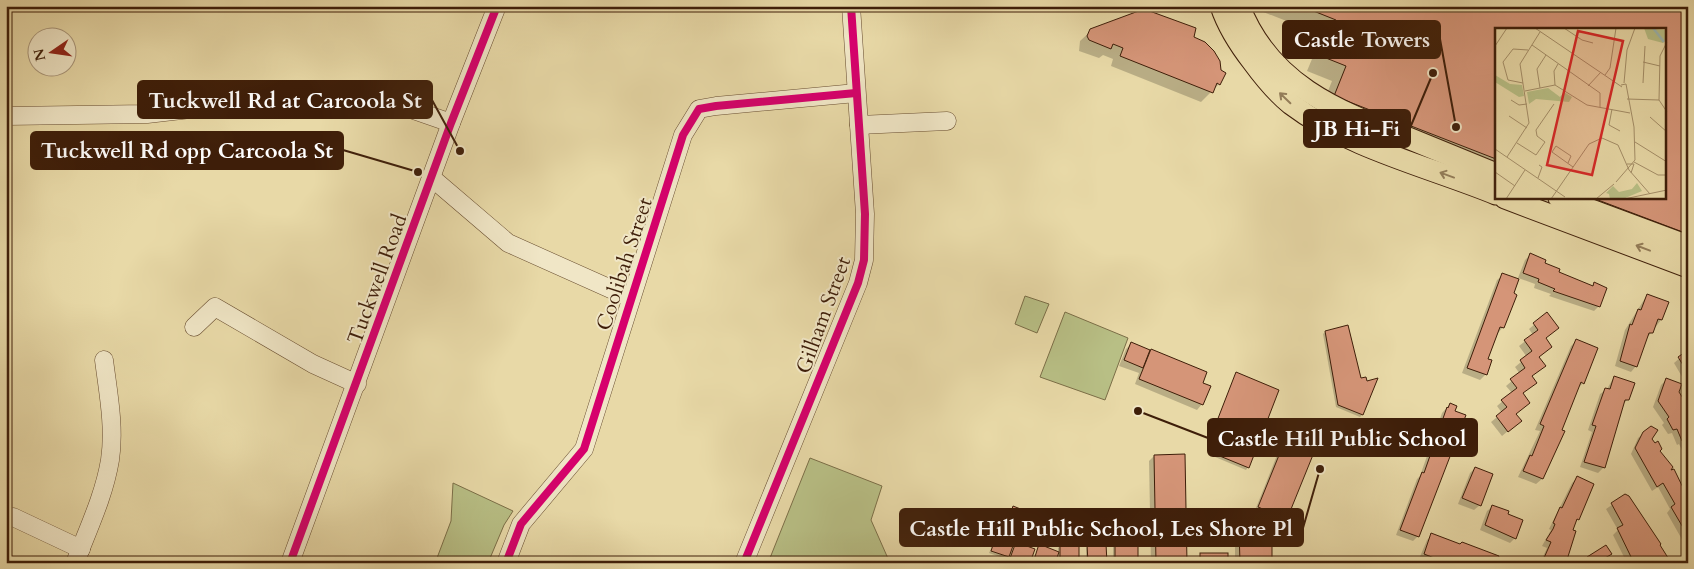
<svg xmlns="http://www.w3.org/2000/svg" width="1694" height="569" font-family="Cardo,serif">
<rect width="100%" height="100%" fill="#e8d9a7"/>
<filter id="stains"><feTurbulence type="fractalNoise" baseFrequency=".004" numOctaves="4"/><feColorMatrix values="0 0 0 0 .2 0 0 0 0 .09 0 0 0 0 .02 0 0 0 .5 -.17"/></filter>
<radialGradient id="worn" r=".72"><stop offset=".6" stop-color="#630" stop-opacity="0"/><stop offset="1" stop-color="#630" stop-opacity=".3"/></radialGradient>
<g fill="#b8bf85" stroke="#7b6e47">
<path d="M1025,296L1049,304L1037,333L1015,324Z"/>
<path d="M1065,312L1128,338L1105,400L1040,377Z"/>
<path d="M810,458L882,486L871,520L890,563H768Z"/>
<path d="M453,483L513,511L504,525L488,563H449L437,558L451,521Z"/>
</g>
<g fill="#0003">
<path d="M1248,6H1688V251L1570,198H1665V29H1496V179L1320,111L1332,81L1307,71L1322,35Z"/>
<path d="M1091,31L1192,38L1219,84L1201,102L1111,66L1113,59L1103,55L1099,58L1079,51L1080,41Z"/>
<path d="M1530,255L1557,273L1592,287L1594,284L1599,306L1594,311L1549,296L1551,294L1534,288L1535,284L1518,278L1525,260Z"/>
<path d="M1503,275V327L1498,333L1487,360L1491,361L1485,375L1480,380L1462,373L1497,280Z"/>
<path d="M1647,295L1661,320L1647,338L1636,366L1631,372L1615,366L1625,330Z"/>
<path d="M1547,314L1545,339L1531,377L1535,383L1522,394L1515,414L1520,421L1502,436L1491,422L1502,413L1497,406L1512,393L1506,386L1520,374L1515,367L1527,357L1519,346L1533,335L1529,329Z"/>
<path d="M1325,332L1360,379L1362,415L1360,417L1336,407L1323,334Z"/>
<path d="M1576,341L1583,383L1578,388L1560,431L1563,432L1542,479L1536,484L1518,477L1540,431L1535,430L1571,346Z"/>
<path d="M1131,344L1146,356L1151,351L1201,383L1202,404L1197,410L1135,384L1139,373L1119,366L1126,349Z"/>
<path d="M1688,351V387L1674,363Z"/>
<path d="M1236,374L1248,467L1246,470L1208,454L1209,442Z"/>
<path d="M1614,377L1628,399L1622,405L1603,468L1598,473L1580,467L1592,432L1588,430L1600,394L1607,389Z"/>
<path d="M1666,380L1688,408V449L1683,452L1679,444L1677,445L1672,433L1668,434L1662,425L1664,423L1653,407L1661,385Z"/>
<path d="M1450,404L1418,536L1413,541L1396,535L1417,479L1420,476L1442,413Z"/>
<path d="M1644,433L1659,451L1667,474L1688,499V550L1667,513L1670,509L1658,487L1652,491L1631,454L1638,438Z"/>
<path d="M1288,435L1286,518L1281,524L1254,513L1283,440Z"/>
<path d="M1154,456L1186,563H1151L1149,461Z"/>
<path d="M1475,468L1480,505L1474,510L1458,504L1470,473Z"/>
<path d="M1577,478L1578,519L1574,523L1564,563H1540L1547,548L1542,546L1551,530L1549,529L1572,483Z"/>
<path d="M1625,496L1658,546L1669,563H1627L1613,535L1618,530L1606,509Z"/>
<path d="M1493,506L1507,515L1515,538L1510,543L1480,530L1487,511Z"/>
<path d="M1014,508L1025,531L1023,533L1005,527Z"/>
<path d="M1087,522L1105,541L1100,545L1105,563H1086V548L1090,543H1085V524Z"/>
<path d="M1060,523L1077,542L1074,545L1077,563H1058V548L1062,544H1058V525Z"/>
<path d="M1115,529L1137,559L1135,563L1113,562V531Z"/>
<path d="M1240,530L1267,544L1271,563H1235V536Z"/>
<path d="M998,534L1010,550L1016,544L1029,563H1008L1012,553L1006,559L989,553Z"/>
<path d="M1432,535L1496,560L1504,563H1430L1419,559L1427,540Z"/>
</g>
<g fill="#d59578" stroke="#3e1e09">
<path d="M1301,6H1688V234L1598,200L1599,198H1665V29H1496V159L1334,96L1346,66L1321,56L1336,20Z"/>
<path d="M1144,9L1196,28L1194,37L1205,42L1214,51L1220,61L1221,70L1226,73L1220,85L1217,83L1213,93L1120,56L1123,48L1113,44L1111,49L1089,40L1087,36L1090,29Z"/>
<path d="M1530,253L1546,260L1545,263L1560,269L1559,272L1593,286L1594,282L1607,288L1600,307L1553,291L1555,289L1538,282L1539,279L1523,273Z"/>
<path d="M1502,273L1519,279L1514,293L1517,295L1504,328L1500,327L1488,359L1492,360L1487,375L1467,368Z"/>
<path d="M1647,294L1669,302L1662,320L1658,319L1653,333H1649L1637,367L1620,361L1630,324L1632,325L1638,309L1641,310Z"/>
<path d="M1547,312L1559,328L1546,338L1552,347L1539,357L1546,366L1532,376L1537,383L1523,393L1530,403L1516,414L1522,421L1508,432L1496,416L1507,407L1501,400L1517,388L1510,379L1525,368L1520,360L1532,351L1524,340L1538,330L1533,323Z"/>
<path d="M1348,325L1361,378L1366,377L1367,381L1378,378L1363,415L1338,405L1325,331Z"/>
<path d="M1576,339L1598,348L1584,384L1581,382L1562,430L1565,431L1543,479L1523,471L1530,455L1532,456L1544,426L1540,424Z"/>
<path d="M1131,342L1150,350L1143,368L1124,360Z"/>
<path d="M1151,349L1207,372L1203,383L1211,386L1203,405L1139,379Z"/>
<path d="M1688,350V373L1678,357Z"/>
<path d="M1236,372L1279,390L1249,468L1210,452V439Z"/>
<path d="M1614,376L1635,383L1629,400H1625L1605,468L1584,462L1596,426L1592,425L1605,388L1610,389Z"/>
<path d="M1666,378L1682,384L1679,392L1688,406V446L1684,440L1682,441L1677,429L1673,430L1667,419L1669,417L1658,401Z"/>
<path d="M1450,403L1457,406L1455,411L1466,415L1419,537L1400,530L1422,472L1424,473L1447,407L1448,408Z"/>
<path d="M1651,426L1658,430L1652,439L1655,443L1658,441L1662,449L1660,451L1673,467L1671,470L1674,469L1688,498V536L1671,507L1675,504L1663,483L1657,487L1635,448L1643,432Z"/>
<path d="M1288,433L1317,445L1287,519L1258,507Z"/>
<path d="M1185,454L1187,563H1156L1154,455Z"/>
<path d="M1475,467L1493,474L1481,506L1462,498Z"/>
<path d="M1577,476L1594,484L1579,520L1577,519L1573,530L1576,531L1566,563H1555L1544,558L1551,542L1546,540L1553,529L1555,524L1553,523L1560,507L1562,508Z"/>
<path d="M1625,494L1629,496L1661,544L1660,545L1670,561L1673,560L1675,563H1640L1638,558L1633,561L1617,528L1623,525L1611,503Z"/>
<path d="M1492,505L1509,511L1508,514L1523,520L1516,539L1485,525Z"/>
<path d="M1013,506L1033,514L1026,532L1007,524Z"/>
<path d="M1138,527V560H1115V528Z"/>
<path d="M1239,529H1267L1268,543H1272V563H1240Z"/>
<path d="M997,533L1015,540L1009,557L991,551Z"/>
<path d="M1431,533L1460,544L1462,542L1499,556L1498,559L1507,563H1447L1424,554Z"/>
<path d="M1016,542L1035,549L1030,563L1009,561Z"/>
<path d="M1039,544L1059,552L1055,563H1033Z"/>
<rect x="1060" y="544" width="19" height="19"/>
<path d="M1087,544H1106L1107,563H1088Z"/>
<path d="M1606,545L1612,554L1605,558L1608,563H1587V557Z"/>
<rect x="1200" y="553" width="28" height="10"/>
</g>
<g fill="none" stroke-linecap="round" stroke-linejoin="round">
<g stroke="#684d30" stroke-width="19">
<g id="minor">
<path d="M6,116L147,114L356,90L451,123"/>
<path d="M859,125L947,121"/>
<path d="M432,178L508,243L631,298"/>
<path d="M194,327L215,307L313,364L357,384"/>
<path d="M13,517L81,549"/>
<path d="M75,563C88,529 104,496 110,460C115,427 108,392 104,360"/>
<path d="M290,563L451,123L497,6"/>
<path d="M506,563L521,524L584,449L683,135L699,109L716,106L856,93"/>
<path d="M744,563L858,283L864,260L865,214L851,6"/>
</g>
</g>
<g stroke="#3e1e09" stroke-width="23">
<g id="major">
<path d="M1221,6C1228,27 1239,44 1253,62C1264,77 1276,92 1291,104C1349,148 1430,167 1496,194"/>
<path d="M1239,6C1269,84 1336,111 1408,138C1437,150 1467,162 1496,174"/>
<path d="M1505,198L1688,267"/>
<path d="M1559,198L1688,246"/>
</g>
</g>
<use href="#minor" stroke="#f0e6c6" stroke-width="18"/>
<use href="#major" stroke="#e8d9a7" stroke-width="21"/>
<g stroke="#f0e6c6" stroke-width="11">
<g id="cycleway">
<path d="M290,563L451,123L497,6"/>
<path d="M506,563L521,524L584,449L683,135L699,109L716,106L856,93"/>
<path d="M744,563L858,283L864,260L865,214L851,6"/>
</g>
</g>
<use href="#cycleway" stroke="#d6006c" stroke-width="8"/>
</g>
<defs><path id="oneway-shaft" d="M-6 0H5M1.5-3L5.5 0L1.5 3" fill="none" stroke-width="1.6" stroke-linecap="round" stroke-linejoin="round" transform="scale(1.25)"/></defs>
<g stroke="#937c58">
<use href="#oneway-shaft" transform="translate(1285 98) rotate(-136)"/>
<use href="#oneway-shaft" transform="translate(1447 175) rotate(-160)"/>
<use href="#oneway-shaft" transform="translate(1643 248) rotate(-159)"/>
</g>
<g text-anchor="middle" stroke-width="4" stroke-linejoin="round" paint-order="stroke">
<g font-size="21" fill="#3e1e09" stroke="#f0e6c6">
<text transform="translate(624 264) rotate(-72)" y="7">Coolibah Street</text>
<text transform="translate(377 279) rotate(-70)" y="7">Tuckwell Road</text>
<text transform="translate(823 315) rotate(-70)" y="7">Gilham Street</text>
</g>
</g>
<g transform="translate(1495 28)">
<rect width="171" height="171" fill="#e8d9a7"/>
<path d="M149,0L171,2V11L168,15L153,11ZM0,47L15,56L27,57L29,68L24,69L0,54ZM53,60L65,69L69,64L77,69L74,74L41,71L34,76L32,64ZM142,155L147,163L128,171H115L114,166L111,165L118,158L124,164L137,161Z" fill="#b8bf85"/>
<path fill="none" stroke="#9cb7b2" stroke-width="2.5" d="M158,0L169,14"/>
<path fill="none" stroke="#a48e68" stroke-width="1" d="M40,0L127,59M69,0L87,12L98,15M172,14L165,28L164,72L172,84M37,17L105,65V79M0,18L12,0M148,34L165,38M110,47L115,40L121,0M28,55L13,52L8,34L18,21L33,22M129,55L132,22L140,0M148,55L150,18M60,57L59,43L63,36M93,58L106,44M45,60L42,41L51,27M30,63L60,57L92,77L135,85M132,71L164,72M16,72L24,77L32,76M117,81L114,97L125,103M14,88L32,100M155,89L172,104M41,102L59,76M140,114L172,134M22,115L41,127L50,114L42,108L41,102M0,121L70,169M12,129L34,95L25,36L45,4M139,134L163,147H172M73,135L76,128L61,118L57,124L78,139M132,136H139L136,145M0,144L20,158M43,150L47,139L44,137M121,154L140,132L139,99L131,56L126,57M11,171L30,142M56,171L94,116L107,110L123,117L134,142L155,166M101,171L119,156M129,171L172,162"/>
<path fill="#d62828" fill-opacity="0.15" stroke="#d62828" stroke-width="2.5" d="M83,3L128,13L97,147L52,137Z"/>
<rect width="171" height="171" fill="none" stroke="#3e1e09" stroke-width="2.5"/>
</g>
<path fill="none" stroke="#3e1e09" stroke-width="2" d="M1456 127L1440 39M460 151L432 100M1433 73L1410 128M418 172L343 150M1138 411L1208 438M1320 469L1303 528"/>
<g fill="#3e1e09" stroke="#f0e6c6" stroke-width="2">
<circle cx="1456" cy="127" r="5"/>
<circle cx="460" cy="151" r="5"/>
<circle cx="1433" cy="73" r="5"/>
<circle cx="418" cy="172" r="5"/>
<circle cx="1138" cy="411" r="5"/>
<circle cx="1320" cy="469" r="5"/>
</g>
<g fill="#3e1e09" stroke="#3e1e09" stroke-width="2">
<rect x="1283" y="21" width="157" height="37" rx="5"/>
<rect x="138" y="81" width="294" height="37" rx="5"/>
<rect x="1304" y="110" width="106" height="37" rx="5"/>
<rect x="31" y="132" width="312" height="37" rx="5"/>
<rect x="1208" y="419" width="269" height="37" rx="5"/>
<rect x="900" y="509" width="403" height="37" rx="5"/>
</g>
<g font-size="22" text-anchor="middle" font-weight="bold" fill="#fff">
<text x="1362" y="47">Castle Towers</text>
<text x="285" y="108">Tuckwell Rd at Carcoola St</text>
<text x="1357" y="136">JB Hi-Fi</text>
<text x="187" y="158">Tuckwell Rd opp Carcoola St</text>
<text x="1342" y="446">Castle Hill Public School</text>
<text x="1101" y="536">Castle Hill Public School, Les Shore Pl</text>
</g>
<rect width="1694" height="569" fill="none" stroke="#e8d9a7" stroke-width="25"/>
<rect x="8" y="8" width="1679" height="554" fill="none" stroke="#3e1e09" stroke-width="2.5"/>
<rect x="12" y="12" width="1669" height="544" fill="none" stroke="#3e1e09"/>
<g transform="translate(52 52) rotate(257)"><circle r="24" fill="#f0e6c6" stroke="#a9967a"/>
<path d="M0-4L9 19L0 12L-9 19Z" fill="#8f2418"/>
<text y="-8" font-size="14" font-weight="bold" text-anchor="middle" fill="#3e1e09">N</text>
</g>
<rect width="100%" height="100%" filter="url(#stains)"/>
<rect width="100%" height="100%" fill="url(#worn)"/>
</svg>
